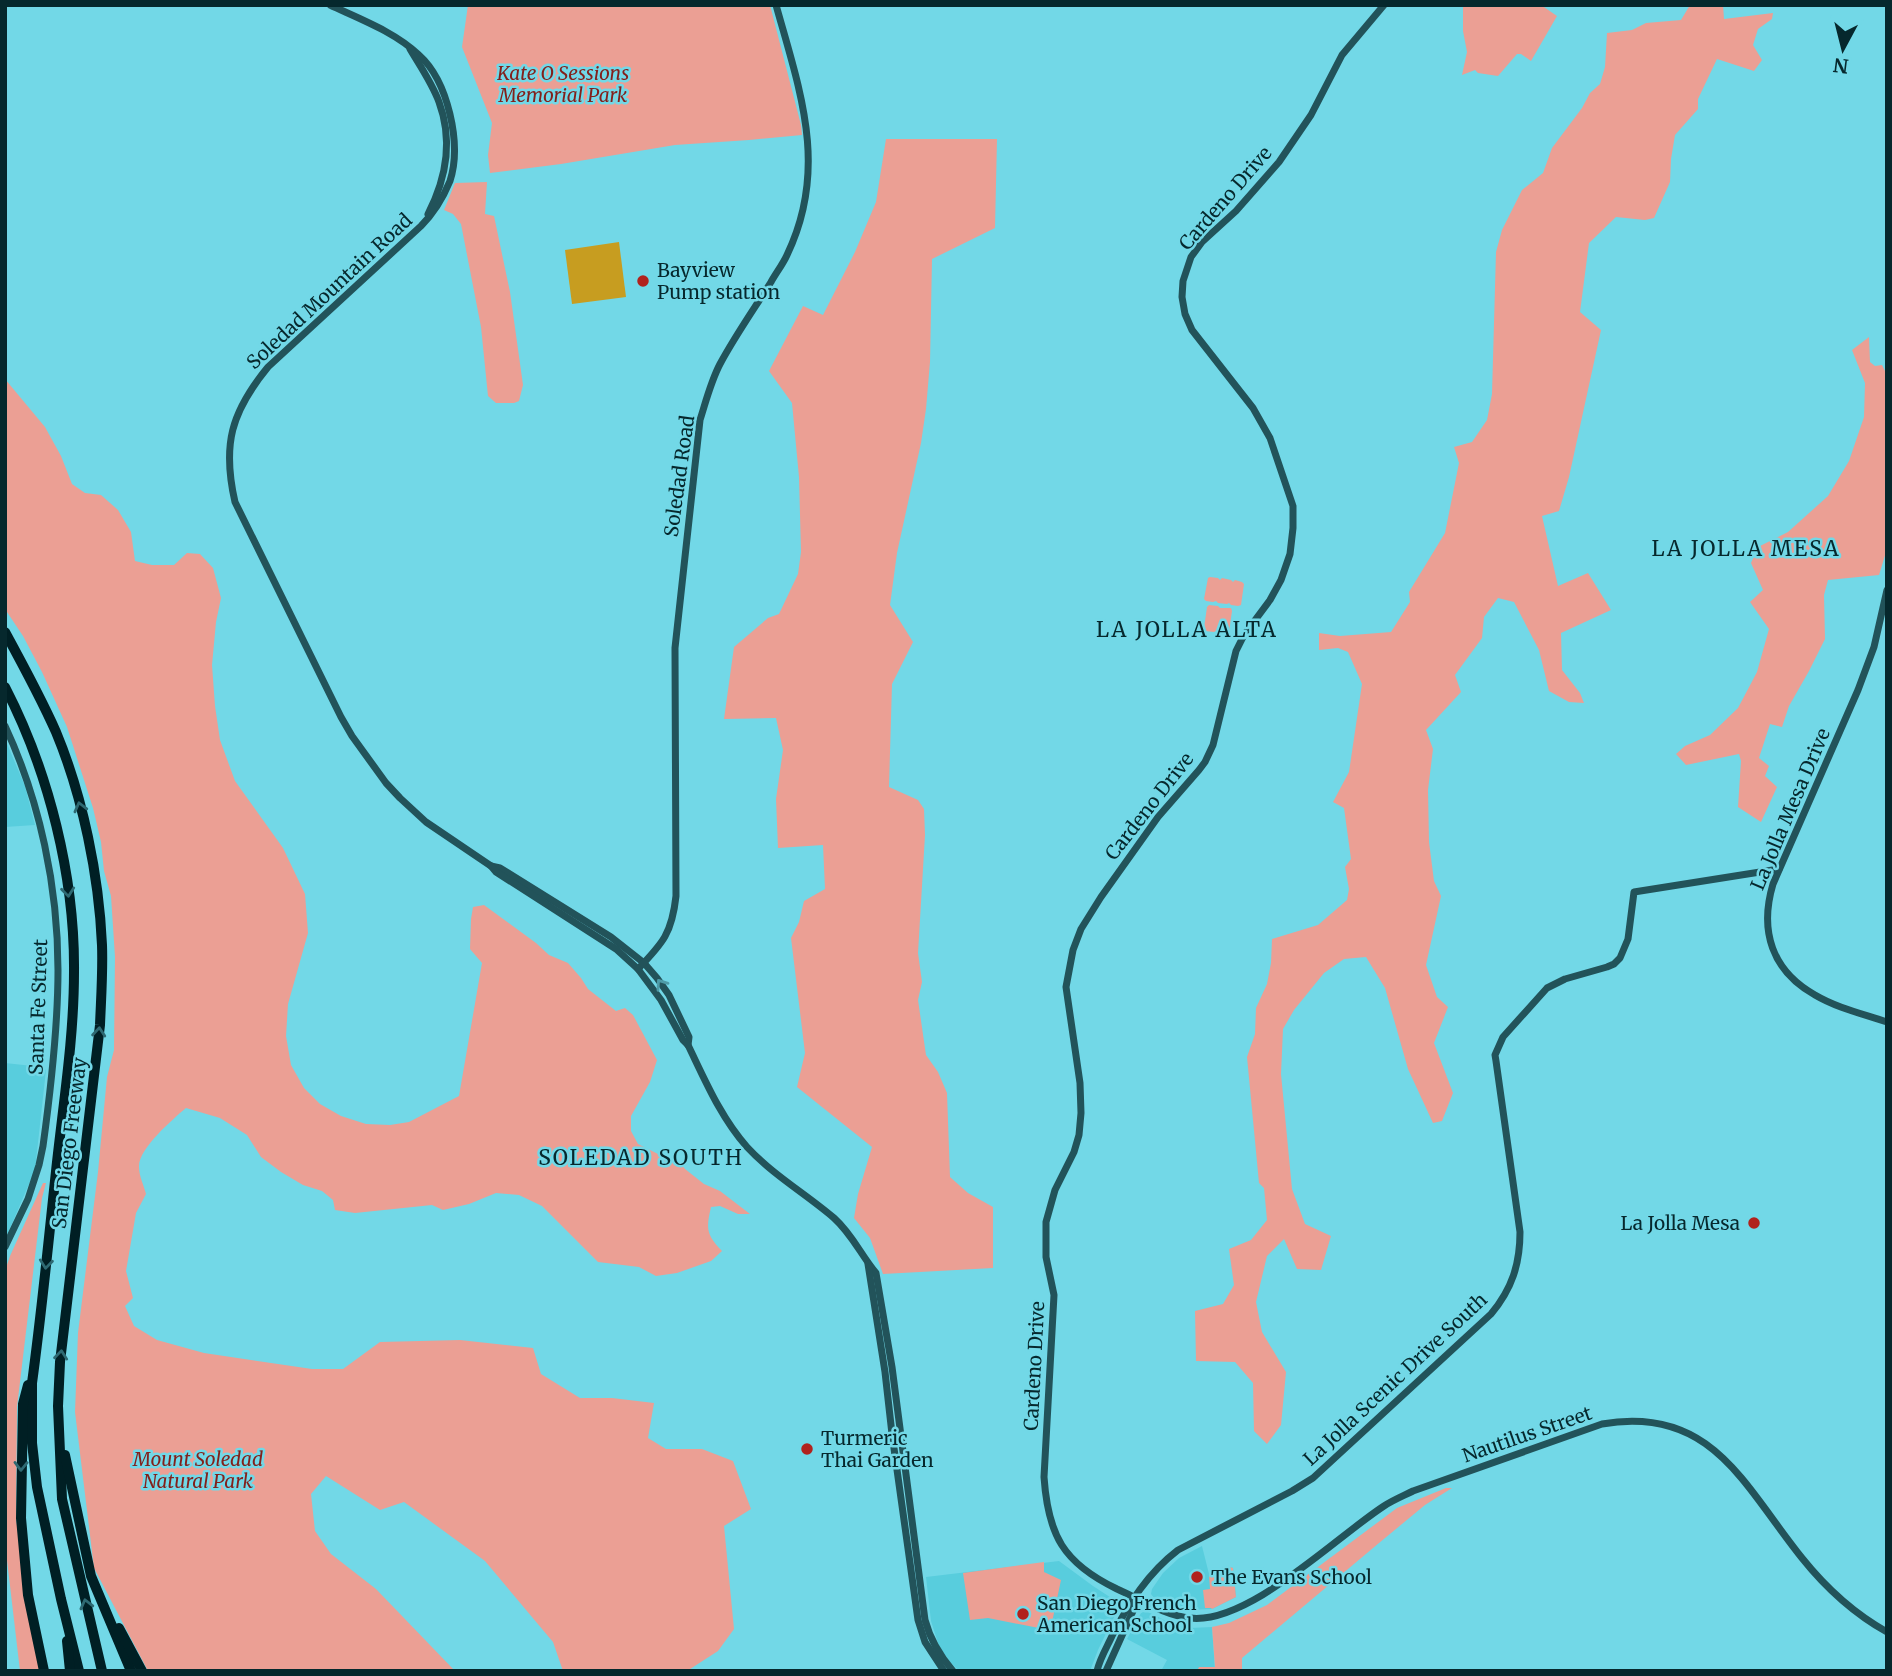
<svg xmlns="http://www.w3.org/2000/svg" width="1892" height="1676" font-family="Merriweather,serif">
<rect width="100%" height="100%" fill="#72d8e7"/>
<g fill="#58cddd">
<path d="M5,739L25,786L35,825L5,827Z"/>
<path d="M5,1063L42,1067L46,1070L35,1170L5,1240Z"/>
<path d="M1202,1546L1209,1574L1226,1566L1233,1568L1236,1597L1212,1609L1190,1610L1175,1607L1154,1598L1151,1594L1152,1589L1163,1573L1179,1558Z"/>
<path d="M1059,1561L1093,1586L1119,1603V1607L1098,1650L1090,1671H959L950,1662L939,1646L931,1621L926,1577Z"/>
<path d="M1146,1611L1174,1625L1190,1628L1212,1627L1215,1671H1161L1167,1660L1127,1639L1141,1613Z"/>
</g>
<g fill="#eb9f94">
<path d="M468,5H770L801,125L802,135L749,140L675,145L561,164L490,173L488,155L492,123L462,47Z"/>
<path d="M1463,5H1541L1557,16L1531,61L1521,54H1517L1498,76L1478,73L1475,70L1462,75L1467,52L1463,31Z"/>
<path d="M1690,5H1723L1724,19L1773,13L1772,19L1758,29L1753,45L1762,60L1754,71L1717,59L1698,99V109L1675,135L1671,159L1670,182L1654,218L1645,220L1616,217L1589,243L1580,312L1601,330L1569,477L1559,511L1542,516L1558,586L1588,573L1611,610L1561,633L1562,670L1580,693L1584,703L1569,702L1549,691L1539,650L1514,602L1498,598L1484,617L1482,638L1455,675L1461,692L1426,730L1433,749L1428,790L1429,842L1434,881L1441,896L1426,965L1437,997L1448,1007L1434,1043L1453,1093L1442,1121L1433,1123L1408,1069L1385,988L1366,957L1344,959L1324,973L1294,1010L1283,1029L1281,1074L1292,1189L1305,1224L1331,1236L1321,1270L1297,1269L1284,1239L1267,1256L1256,1302L1262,1332L1286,1372L1281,1425L1267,1444L1254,1431L1253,1383L1235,1362L1196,1361L1195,1311L1223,1304L1234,1285L1229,1249L1251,1240L1267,1220L1264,1188L1259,1183L1247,1057L1255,1034L1256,1008L1267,984L1271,963L1272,939L1318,925L1347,900L1349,889L1345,867L1351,859L1344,808L1333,802L1349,772L1362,684L1348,652L1338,648L1319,650V633L1340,636L1391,632L1410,602L1409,592L1445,533L1459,463L1454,447L1472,442L1487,420L1492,394L1496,252L1502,230L1522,190L1543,173L1552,148L1582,108L1590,93L1600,84L1605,67L1607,33L1632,30L1646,23L1681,20Z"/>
<path d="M886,139H997L995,228L932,259L930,362L926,409L921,443L897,553L890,605L913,642L892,684L889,787L918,800L924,809L925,835L918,953L922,982L918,1000L926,1055L938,1072L947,1093L950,1177L968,1193L993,1207V1268L883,1274L870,1238L854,1218L858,1194L872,1147L797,1087L805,1053L791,938L799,922L804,901L825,889L823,845L778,848L776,799L783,750L776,718L724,719L734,647L768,618L779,614L798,574L801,552L799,477L792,403L769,371L803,306L823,315L855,252L876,202Z"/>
<path d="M487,182L485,214L494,216L510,292L523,385L519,401L514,403H496L488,396L481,327L461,224L453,214L444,210L455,183Z"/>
<path d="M1869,337L1870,362L1875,366L1882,365L1887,375V549L1879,575L1828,580L1824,595L1825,639L1809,671L1789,706L1782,727L1770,724L1759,758L1769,766L1765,776L1777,787L1761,822L1738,807L1741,761L1739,754L1686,765L1676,754L1685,746L1710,735L1738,708L1757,672L1769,629L1750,602L1763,590L1751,563L1758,547L1788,532L1828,496L1849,461L1864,417L1865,383L1852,350Z"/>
<path d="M5,379L45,427L61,456L72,484L85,493L101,495L118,510L131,532L135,561L152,565H174L187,553L200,554L213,568L221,598L216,622L212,665L215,706L220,740L235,781L283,848L305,894L308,933L288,1004L286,1036L291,1065L304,1088L320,1104L341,1116L366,1124L390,1125L409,1122L459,1096L482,963L470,949L471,919L473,907L484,905L536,943L549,955L568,963L581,978L588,989L616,1011L625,1008L633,1015L657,1060L650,1082L631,1116V1131L638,1144L658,1154L676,1158L685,1169L704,1184L720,1191L750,1214H738L720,1206L711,1207C706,1229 706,1234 722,1251L711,1261L677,1273L656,1276L639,1267L598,1262L542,1206L519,1195L496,1193L469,1204L443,1210L432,1205L355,1213L335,1210L333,1200L322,1191L303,1185L281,1172L261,1157L247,1135L220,1118L186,1108C173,1119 138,1149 139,1167C139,1176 144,1186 146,1194L136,1213L126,1271L133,1298L125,1306L134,1326L157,1340L204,1353L312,1369H343L380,1342L460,1340L533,1348L541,1374L580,1398H612L654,1403L648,1438L666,1449H702L733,1461L751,1509L724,1526L734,1629L718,1651L687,1671H563L553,1642L485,1561L404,1502L380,1510L326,1476L311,1494L315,1531L331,1554L376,1589L455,1671H148L94,1568L75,1412L78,1333L98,1172L107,1077L114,1050L115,957L111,896L104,871L101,842L93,808L67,727L42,672L23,636L5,609Z"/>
<path d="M1210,577L1218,578L1220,580L1222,578L1231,580L1233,582L1235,580L1242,582L1244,584L1241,605L1238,606L1231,605L1229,603L1227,604L1218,603L1216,601L1213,602L1206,601L1204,599L1208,578Z"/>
<path d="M1209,605L1218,606L1220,608H1231L1232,611L1229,632L1226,634L1218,633L1216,631L1214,632L1205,631L1204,628L1207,607Z"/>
<path d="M43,1183H46L42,1198L17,1407L16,1519L40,1671H20L5,1543V1271L10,1256Z"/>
<path d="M1446,1488H1452L1425,1505L1379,1543L1242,1658V1671H1197L1199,1667H1215L1212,1627L1229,1623L1267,1605L1397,1508Z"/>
<path d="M1044,1562V1572L1061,1580L1051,1627L1049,1630L988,1618L970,1620L963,1573Z"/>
<path d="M1226,1566L1233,1568L1236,1597L1212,1609L1211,1608H1205L1203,1590L1210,1589L1209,1574Z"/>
</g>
<path fill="#c79d20" d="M619,242L626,297L572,304L565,250Z"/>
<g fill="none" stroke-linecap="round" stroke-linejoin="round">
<g stroke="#22535a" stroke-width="7">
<path d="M330,5C360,19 395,32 419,55C448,81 462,144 450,181C443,198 434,213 421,226L268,367C231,412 222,445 235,502L341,717L352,736L386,783L400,798L426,822L491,866L500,868L611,937L644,963L657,978L669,995L689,1037L688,1045"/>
<path d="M1384,5L1342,55L1311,115L1279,162L1236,211L1202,242L1191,257L1183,281L1182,297L1185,314L1192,330L1253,408L1270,438L1293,506V528L1290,554L1281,580L1270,600L1244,635L1236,651L1213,745L1205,762L1199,770L1158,817L1101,897L1081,929L1073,950L1066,987L1080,1083L1081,1113L1079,1135L1074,1152L1055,1190L1046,1222V1257L1054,1295L1044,1477C1048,1535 1063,1563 1117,1589C1140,1599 1165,1616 1190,1618C1248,1625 1336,1537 1384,1506C1393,1500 1403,1496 1413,1491L1602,1424C1712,1405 1744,1486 1802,1558C1826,1588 1853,1613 1887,1632"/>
<path d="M410,49C420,66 432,83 439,102C453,140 446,179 428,214"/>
<path d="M1887,590L1874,647L1858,690L1773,884C1759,931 1772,971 1815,995C1837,1008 1863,1014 1887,1022"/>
<path d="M5,726C40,801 58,887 58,970C58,1029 51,1088 43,1146L39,1165L28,1199L5,1247"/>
<path d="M491,866L496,872L616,949L638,969L661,1000L683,1040L688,1045C705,1080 721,1118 747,1147C773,1175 806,1194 834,1218C852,1234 861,1255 876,1273L892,1367L925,1620C930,1639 940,1656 953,1671"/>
<path d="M638,969C663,943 672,933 676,896L675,648L700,420C706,401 711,381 720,364C735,336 754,309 771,282C776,273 783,264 787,255C829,168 800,91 776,5"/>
<path d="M868,1264L885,1372L892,1434L918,1620L925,1642L944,1671"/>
<path d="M1097,1671C1100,1658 1107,1647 1112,1636C1129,1603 1148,1573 1178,1550L1292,1491L1313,1478L1491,1314C1512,1289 1520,1264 1520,1232L1496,1061L1495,1055L1503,1037L1547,988L1565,979L1607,967L1614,964L1620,958L1628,939L1634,892L1779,869"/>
<path d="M1106,1671L1133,1611L1135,1598"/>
</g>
<g stroke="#001f24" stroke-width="10">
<path d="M5,632C23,665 41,698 56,732C83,797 99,876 102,945C103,972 101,999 100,1025L60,1362L58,1406L62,1499L102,1671"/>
<path d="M5,687C49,772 75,877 74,972C74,1036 64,1099 57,1162C49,1236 42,1310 32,1383V1443L37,1487L61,1599L79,1671"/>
<path d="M28,1385L23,1404L21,1518L28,1595L44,1671"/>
<path d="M65,1455L91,1576L131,1671"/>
<path d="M119,1628L142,1671"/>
<path d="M67,1641L70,1671"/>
</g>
</g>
<defs><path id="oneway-chevron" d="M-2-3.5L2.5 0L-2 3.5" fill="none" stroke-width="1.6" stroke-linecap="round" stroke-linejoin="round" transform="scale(1.75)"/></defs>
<g stroke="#2e6972">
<use href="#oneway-chevron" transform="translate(80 807) rotate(-104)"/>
<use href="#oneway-chevron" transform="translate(68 892) rotate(84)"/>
<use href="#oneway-chevron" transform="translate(99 1032) rotate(-85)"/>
<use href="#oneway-chevron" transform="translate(46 1264) rotate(96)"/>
<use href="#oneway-chevron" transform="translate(61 1355) rotate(-84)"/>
<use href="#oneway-chevron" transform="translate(21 1466) rotate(91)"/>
<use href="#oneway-chevron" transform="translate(86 1604) rotate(-104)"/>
</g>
<use stroke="#4e9ca8" href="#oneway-chevron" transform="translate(661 984) rotate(-125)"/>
<g fill="#b1221d" stroke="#72d8e7" stroke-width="2.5">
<circle cx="643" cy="281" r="7"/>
<circle cx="1754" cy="1223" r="7"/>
<circle cx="807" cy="1449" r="7"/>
<circle cx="1197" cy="1577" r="7"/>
<circle cx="1023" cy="1614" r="7"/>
</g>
<g text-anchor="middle" stroke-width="5" stroke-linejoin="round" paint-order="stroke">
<g font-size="19" font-style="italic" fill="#83201b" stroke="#72d8e7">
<text x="563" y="80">Kate O Sessions<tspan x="563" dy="22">Memorial Park</tspan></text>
<text x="198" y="1466">Mount Soledad<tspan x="198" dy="22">Natural Park</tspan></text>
</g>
<g font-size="19" fill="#06282d" stroke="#72d8e7">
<text transform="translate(1225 198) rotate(-49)" y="7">Cardeno Drive</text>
<text transform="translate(329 291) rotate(-43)" y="7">Soledad Mountain Road</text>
<text transform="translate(679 476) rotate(-82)" y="7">Soledad Road</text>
<text transform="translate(1149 806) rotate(-52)" y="7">Cardeno Drive</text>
<text transform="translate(1790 809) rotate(-67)" y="7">La Jolla Mesa Drive</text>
<text transform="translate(38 1007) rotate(-88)" y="7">Santa Fe Street</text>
<text transform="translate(69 1143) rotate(-83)" y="7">San Diego Freeway</text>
<text transform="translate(1034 1366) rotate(-87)" y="7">Cardeno Drive</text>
<text transform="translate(1395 1379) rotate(-43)" y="7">La Jolla Scenic Drive South</text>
<text transform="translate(1527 1434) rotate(-19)" y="7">Nautilus Street</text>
</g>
<g font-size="19" fill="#06282d" stroke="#72d8e7" text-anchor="start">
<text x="657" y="277">Bayview<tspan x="657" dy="22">Pump station</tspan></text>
<text x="1740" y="1230" text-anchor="end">La Jolla Mesa</text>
<text x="821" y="1445">Turmeric<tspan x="821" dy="22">Thai Garden</tspan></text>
<text x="1211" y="1584">The Evans School</text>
<text x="1037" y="1610">San Diego French<tspan x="1037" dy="22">American School</tspan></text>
</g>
<g font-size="21" letter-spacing="2" fill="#06282d" stroke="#72d8e7">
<text x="1746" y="556">LA JOLLA MESA</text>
<text x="1187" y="637">LA JOLLA ALTA</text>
<text x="641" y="1165">SOLEDAD SOUTH</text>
</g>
</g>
<rect width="1892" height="1676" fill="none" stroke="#06282d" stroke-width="14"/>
<g transform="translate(1843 49) rotate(187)" stroke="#72d8e7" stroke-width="5" paint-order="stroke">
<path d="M0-5L12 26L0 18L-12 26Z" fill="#06282d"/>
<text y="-10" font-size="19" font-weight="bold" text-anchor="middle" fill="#06282d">N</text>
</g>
</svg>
